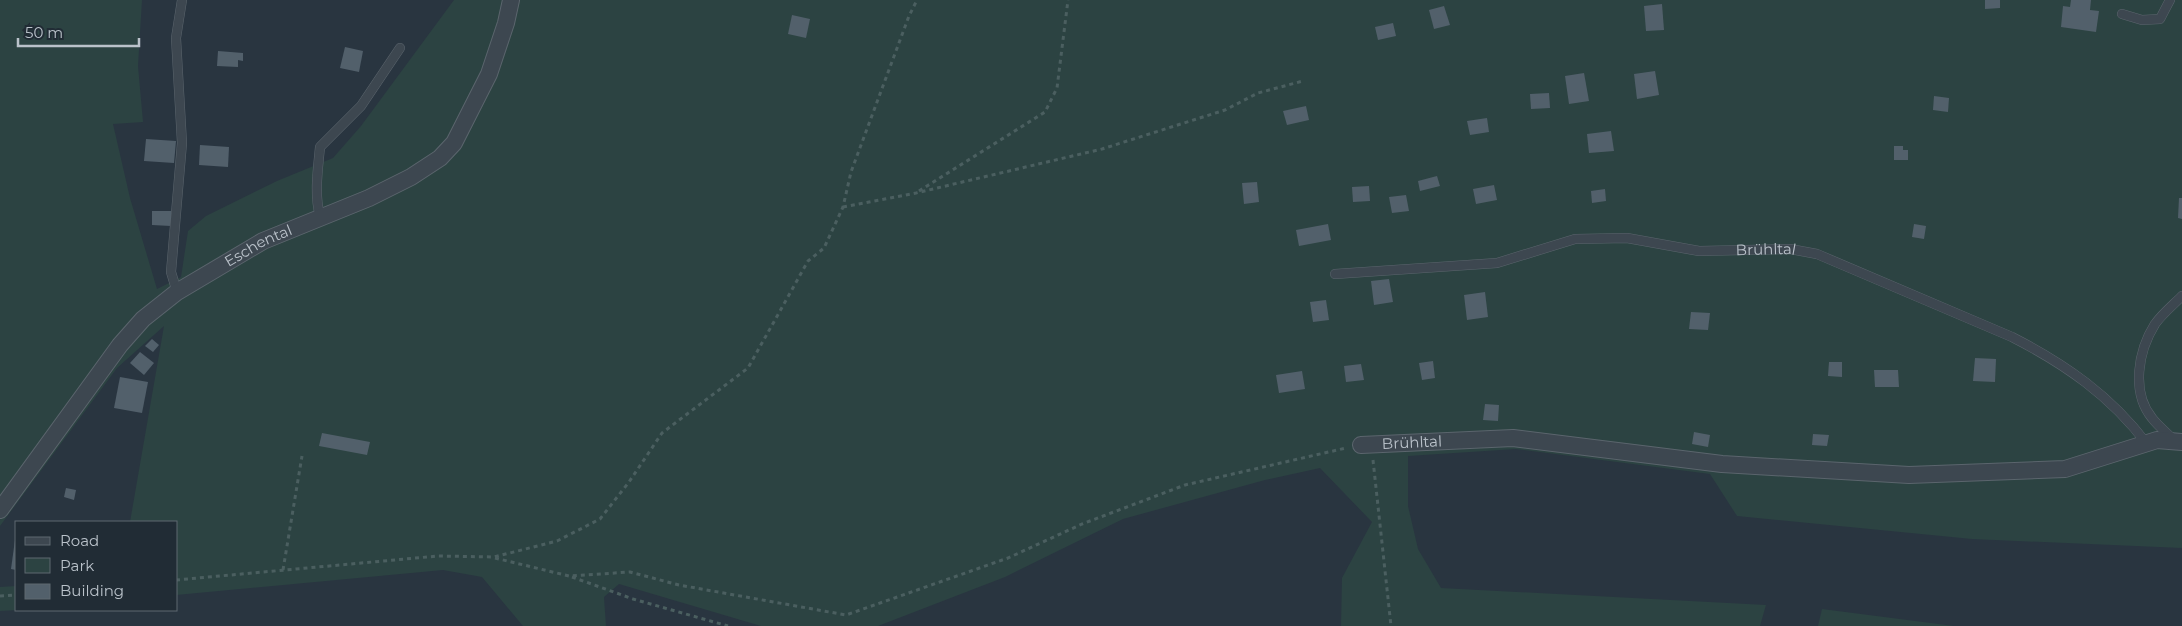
<svg xmlns="http://www.w3.org/2000/svg" width="2182" height="626" font-family="Montserrat,sans-serif">
<rect width="100%" height="100%" fill="#293540"/>
<g fill="#2c4342">
<path d="M0,0H142L138,66L143,122L113,124L130,198L157,289L181,277L188,231L206,216L277,181L333,158L361,126L454,0H2182V548L1972,539L1737,516L1710,474L1516,449L1408,456V506L1418,549L1441,588L1766,605L1760,626H1341L1342,578L1372,522L1320,468L1265,480L1123,519L1005,577L878,626H761L619,584L604,597L606,626H523L482,577L443,570L176,595V522H130L164,326L117,368L0,526Z"/>
<path d="M16,586V610H18L0,611V587Z"/>
<path d="M1822,609L1954,626H1818Z"/>
</g>
<g fill="#52606b">
<path d="M1985,0H2000V8L1985,9Z"/>
<path d="M2071,0H2091L2090,10L2099,11L2096,32L2061,27L2063,6L2070,7Z"/>
<path d="M1662,4L1664,30L1646,31L1644,6Z"/>
<path d="M1444,6L1450,25L1434,29L1429,10Z"/>
<path d="M792,15L810,19L806,38L788,34Z"/>
<path d="M1393,23L1396,36L1378,40L1375,27Z"/>
<path d="M345,47L363,51L359,72L340,68Z"/>
<path d="M218,51L243,53V61L238,60V67L217,66Z"/>
<path d="M1655,71L1659,95L1637,99L1634,74Z"/>
<path d="M1584,73L1589,101L1569,104L1565,76Z"/>
<path d="M1549,93L1550,108L1531,109L1530,94Z"/>
<path d="M1934,96L1949,98L1948,112L1933,110Z"/>
<path d="M1306,106L1309,120L1287,125L1283,111Z"/>
<path d="M1487,118L1489,132L1470,135L1467,121Z"/>
<path d="M1611,131L1614,151L1589,153L1587,134Z"/>
<path d="M146,139L176,141L174,163L144,161Z"/>
<path d="M200,145L229,147L228,167L199,165Z"/>
<path d="M1894,146H1903V150H1908V160H1894Z"/>
<path d="M1437,176L1440,186L1420,191L1418,181Z"/>
<path d="M1257,182L1259,202L1244,204L1242,183Z"/>
<path d="M1494,185L1497,200L1476,204L1473,189Z"/>
<path d="M1369,186L1370,201L1353,202L1352,187Z"/>
<path d="M1605,189L1606,201L1592,203L1591,191Z"/>
<path d="M1406,195L1409,211L1392,213L1389,197Z"/>
<path d="M2179,198H2182V219L2178,218Z"/>
<path d="M152,211H171V226L152,225Z"/>
<path d="M1328,224L1331,240L1299,246L1296,230Z"/>
<path d="M1914,224L1926,226L1924,239L1912,237Z"/>
<path d="M1389,279L1393,302L1374,305L1371,281Z"/>
<path d="M1485,292L1488,317L1467,320L1464,295Z"/>
<path d="M1326,300L1329,320L1313,322L1310,302Z"/>
<path d="M1691,312L1710,313L1708,330L1689,329Z"/>
<path d="M152,339L159,345L153,352L145,346Z"/>
<path d="M140,352L154,363L144,375L130,363Z"/>
<path d="M1975,358L1996,359L1995,382L1973,381Z"/>
<path d="M1433,361L1435,378L1422,380L1419,363Z"/>
<path d="M1829,362H1842V377L1828,376Z"/>
<path d="M1361,364L1364,380L1346,382L1344,366Z"/>
<path d="M1874,370H1898L1899,387H1875Z"/>
<path d="M1302,371L1305,389L1279,393L1276,375Z"/>
<path d="M120,377L148,382L142,413L114,408Z"/>
<path d="M1485,404L1499,405L1498,421L1483,420Z"/>
<path d="M1694,432L1710,435L1708,447L1692,444Z"/>
<path d="M322,433L370,442L367,455L319,446Z"/>
<path d="M1813,434L1829,435L1827,446L1812,445Z"/>
<path d="M66,488L76,490L74,500L64,497Z"/>
<path d="M15,540H16V570L11,569Z"/>
</g>
<g fill="none" stroke-linecap="round" stroke-linejoin="round">
<g stroke="#5b656d" stroke-width="10">
<g id="lane">
<path d="M2122,14L2142,20L2160,19L2170,0"/>
<path d="M320,216C314,194 318,169 320,147L361,106L400,48"/>
<path id="s1" d="M1335,274L1497,263L1575,239L1627,238L1699,251L1790,249L1817,254L2012,337C2065,364 2111,396 2147,444"/>
<path d="M177,292L171,272L182,143L176,38L182,0"/>
<path d="M2174,440C2167,433 2158,426 2152,418C2131,392 2138,351 2155,324C2162,314 2173,305 2182,296"/>
</g>
</g>
<g stroke="#5b656d" stroke-width="18">
<g id="street">
<path id="s2" d="M1361,445L1513,438L1722,464L1909,475L2065,469L2157,440L2182,442"/>
<path id="s3" d="M0,510L120,345L143,319L177,292L263,241L369,198L411,177L440,158L454,143L489,74L506,23L511,0"/>
</g>
</g>
<g stroke="#4b5f60" stroke-width="3" stroke-dasharray="4 4" stroke-linecap="butt">
<path d="M919,191L1045,112L1057,88L1068,0"/>
<path d="M843,207L916,193L1102,149L1225,110L1258,93L1303,81"/>
<path d="M1373,460L1391,626"/>
<path d="M495,558L569,576L630,572L679,585L846,615L1008,558L1082,524L1185,485L1346,448"/>
<path d="M283,570L302,456"/>
<path d="M572,577L633,599L728,626"/>
<path d="M176,580L438,556L494,557L557,541L600,519L629,482L662,433L748,368L808,261L824,248L843,207L851,172L909,16L917,0"/>
<path d="M0,596L16,595"/>
</g>
<use href="#lane" stroke="#3d4750" stroke-width="9"/>
<use href="#street" stroke="#3d4750" stroke-width="16"/>
</g>
<g text-anchor="middle" stroke-width="5" stroke-linejoin="round" paint-order="stroke">
<g font-size="15" fill="#bac2ca" stroke="#212c35">
<text dy="5" stroke="none"><textPath href="#s3" startOffset="376">Eschental</textPath></text>
<text dy="5" stroke="none"><textPath href="#s1" startOffset="436">Brühltal</textPath></text>
<text dy="5" stroke="none"><textPath href="#s2" startOffset="51">Brühltal</textPath></text>
</g>
</g>
<rect x="15" y="521" width="162" height="90" fill="#212c35" stroke="#5e6871"/>
<rect x="25" y="537" width="25" height="8" fill="#3d4750" stroke="#5e6871"/>
<text x="60" y="546" font-size="15" fill="#bac2ca">Road</text>
<rect x="25" y="558" width="25" height="15" fill="#2c4342" stroke="#5e6871"/>
<text x="60" y="571" font-size="15" fill="#bac2ca">Park</text>
<rect x="25" y="584" width="25" height="15" fill="#52606b" stroke="#5e6871"/>
<text x="60" y="596" font-size="15" fill="#bac2ca">Building</text>
<path d="M18 38v8h121v-8" fill="none" stroke="#bac2ca" stroke-width="2.5"/>
<text x="25" y="38" font-size="15" fill="#bac2ca" stroke="#212c35" stroke-width="4" paint-order="stroke">50 m</text>
</svg>
